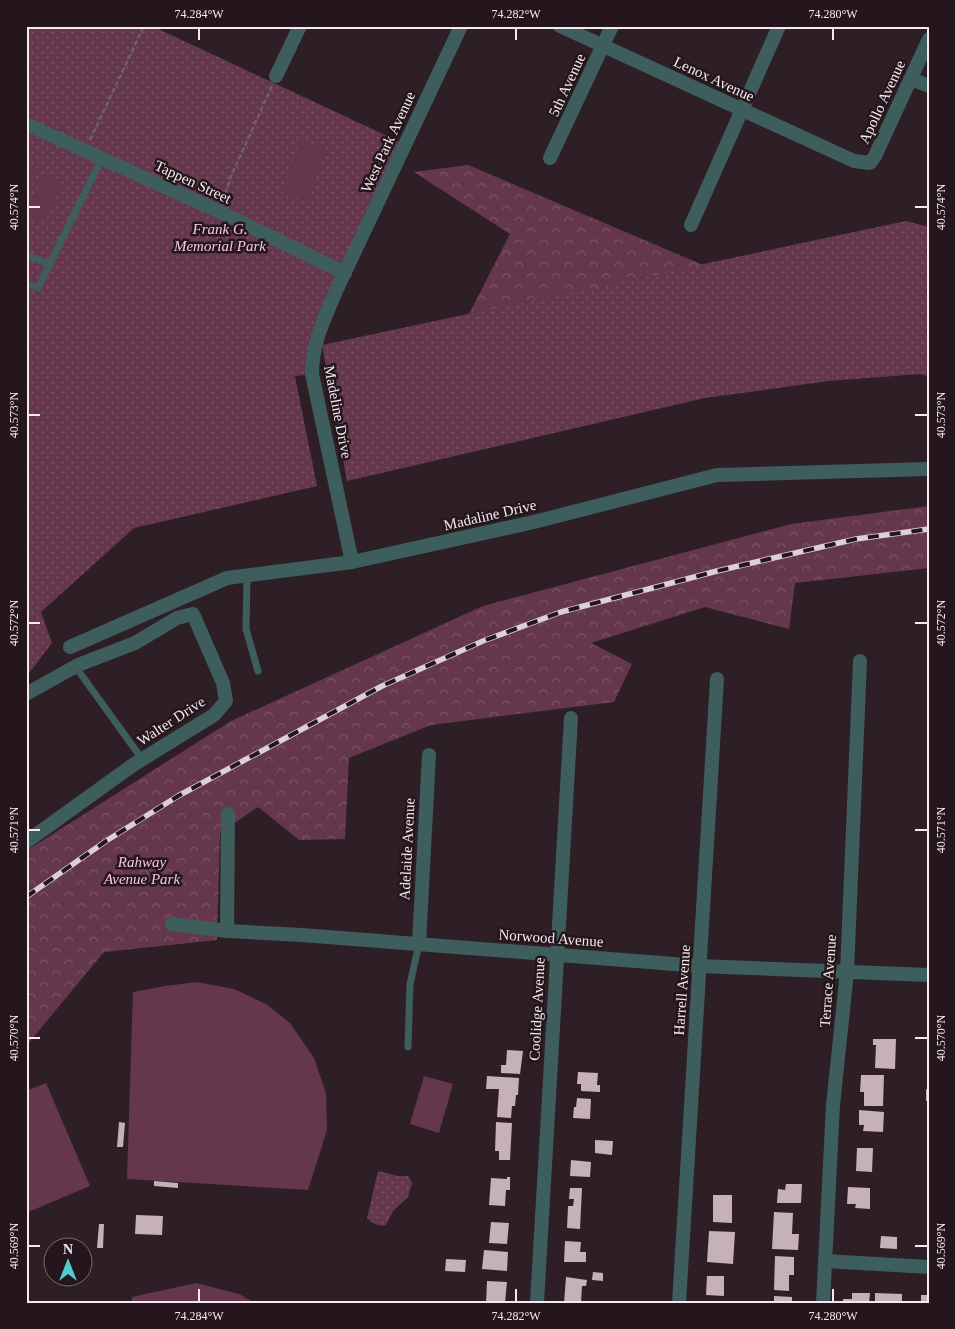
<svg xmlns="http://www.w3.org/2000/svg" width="955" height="1329" font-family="Georgia,serif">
<defs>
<pattern id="grass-dots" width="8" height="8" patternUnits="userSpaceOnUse" patternTransform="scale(1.25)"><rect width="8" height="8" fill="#65374c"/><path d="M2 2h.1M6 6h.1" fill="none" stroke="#7c5466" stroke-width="1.8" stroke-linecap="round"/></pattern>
<pattern id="forest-crowns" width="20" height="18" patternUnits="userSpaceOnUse" patternTransform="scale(1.25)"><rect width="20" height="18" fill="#65374c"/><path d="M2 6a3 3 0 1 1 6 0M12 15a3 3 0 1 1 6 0" fill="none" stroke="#7c5466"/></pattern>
</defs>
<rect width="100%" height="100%" fill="#2e1f26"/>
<g fill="url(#grass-dots)">
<path d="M26,26H152L402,143L356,240L312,374L295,376L317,486L134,528L41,612L52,643L26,677Z"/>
<path d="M906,221L929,227V376L920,374L829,381L705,398L347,481L322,345Z"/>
<path d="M378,1171L398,1176H408L412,1183L408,1197L393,1211L386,1225C379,1227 372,1223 367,1218Z"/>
</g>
<g fill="url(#forest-crowns)">
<path d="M468,165L703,265L469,314L510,234L414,172Z"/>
<path d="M929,506V568L795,583L789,629L705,607L591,643L632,664L614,702L431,725L349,758L345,839L299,840L258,807L220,833L217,940L104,952L26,1046V851L231,721L483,606L791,524Z"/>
</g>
<g fill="#65374c">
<path d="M300,141L326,150L308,201L282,192Z"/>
<path d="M26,165L38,171L26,198Z"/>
<path d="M44,174L63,183L45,223L26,215Z"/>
<path d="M197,982L234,989L266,1004L290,1023L314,1058L326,1093L327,1130L308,1190L127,1179L133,992L165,986Z"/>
<path d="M424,1076L453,1084L439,1133L410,1124Z"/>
<path d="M46,1083L90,1186L26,1213V1091Z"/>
<path d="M196,1283L239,1294L255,1303H132V1297Z"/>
</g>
<g fill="#c6b1b9">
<path d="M873,1039H896L895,1069L875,1068L876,1045H873Z"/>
<path d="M507,1050L523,1051L520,1074L501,1073V1065H506Z"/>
<path d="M578,1072L598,1073L597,1085H600V1092L581,1091V1084H577Z"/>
<path d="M861,1075H884L883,1106H864V1092H860Z"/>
<path d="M487,1076L519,1078L518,1095H516L515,1106H512L511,1118L497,1117L499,1089H486Z"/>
<path d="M926,1089L929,1090V1101H926Z"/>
<path d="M577,1098L591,1099L590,1119L573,1118L574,1107H576Z"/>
<path d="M859,1110L884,1112L883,1132L863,1131L864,1125H859Z"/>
<path d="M119,1122L125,1123L123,1147H117Z"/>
<path d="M496,1122L512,1123L510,1160H499V1151H495Z"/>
<path d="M595,1140L613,1141L612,1155L595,1153Z"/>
<path d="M857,1148H873L872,1172L856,1171Z"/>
<path d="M571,1160L591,1162L590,1177L570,1176Z"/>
<path d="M507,1177H510V1190H506L505,1206L489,1205L491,1178L507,1179Z"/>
<path d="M154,1181L178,1183V1188L154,1186Z"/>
<path d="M786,1184H802L801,1203H777L778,1189L785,1190Z"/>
<path d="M848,1187L870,1188V1209L855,1208L856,1204H847Z"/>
<path d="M570,1188H582L580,1229L567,1228L568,1206H573L574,1199H569Z"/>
<path d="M713,1195H732V1223L713,1222Z"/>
<path d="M774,1212L793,1213L792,1234H799L798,1250L772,1249Z"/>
<path d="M136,1215L163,1216L162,1235L135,1234Z"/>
<path d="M491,1222L509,1223L507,1244L489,1243Z"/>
<path d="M99,1224H104L103,1248H97Z"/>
<path d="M709,1231L735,1232L733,1264L707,1262Z"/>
<path d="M881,1236L897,1237V1249L880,1248Z"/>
<path d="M565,1241L581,1242L580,1252H586V1262H564Z"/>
<path d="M484,1250L508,1252L507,1271L482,1269Z"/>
<path d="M775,1256L794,1257V1275H789V1291L774,1290Z"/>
<path d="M446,1259L466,1260L465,1272L445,1271Z"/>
<path d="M593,1272L603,1273V1281L592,1280Z"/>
<path d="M707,1276H724V1296L706,1295Z"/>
<path d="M566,1277L587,1280L586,1286H582L581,1303H564Z"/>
<path d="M487,1281L507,1282L505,1303H486Z"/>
<path d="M852,1293H870L869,1303H843V1299H852Z"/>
<path d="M875,1293L902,1294V1303H875Z"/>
<rect x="921" y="1295" width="8" height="8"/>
<path d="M774,1296L792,1297V1303H774Z"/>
</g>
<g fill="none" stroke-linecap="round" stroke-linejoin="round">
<g stroke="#6e6066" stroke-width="2.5" stroke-dasharray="5 2.5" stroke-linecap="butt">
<path d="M90,140L144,26"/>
<path d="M223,201L231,176L272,86"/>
</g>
<g stroke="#3e5d5d" stroke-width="7">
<path d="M26,255L50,264"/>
<path d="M26,284L38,288L102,158"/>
<path d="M247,576L246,629L258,671"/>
<path d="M75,666L142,759"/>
<path d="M408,1047L410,984L419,944"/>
</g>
<g stroke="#3e5d5d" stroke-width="14">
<path d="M560,26L854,161L870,163L875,156L929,39"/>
<path d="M276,76L300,26"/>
<path d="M911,79L929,86"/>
<path d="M26,124L220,212L345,273"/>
<path d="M550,158L612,26"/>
<path d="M691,225L779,26"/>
<path d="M352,562L312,374C312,343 324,320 336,291L461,26"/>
<path d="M70,647L227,578L352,562L534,522L717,475L929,469"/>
<path d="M26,694L78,665L135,643L177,618L193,614L223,683L226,701L214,715L133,765L26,842"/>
<path d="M172,924L227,931L302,935L700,966L929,975"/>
<path d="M227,931L228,814"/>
<path d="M419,944L429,755"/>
<path d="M825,1261L929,1267"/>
<path d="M537,1303L571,718"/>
<path d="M679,1303L717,679"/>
<path d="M823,1303L833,1105L847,972L860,661"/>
</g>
<g stroke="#dcd0d4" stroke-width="5.5">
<path id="rail" d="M26,897L106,841L178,796L382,686L483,641L561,612L717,571L856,539L929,529"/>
</g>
<use href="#rail" stroke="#24161c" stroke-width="4" stroke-dasharray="11" stroke-linecap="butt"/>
</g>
<path fill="none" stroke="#f5eaee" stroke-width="2" d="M199,28V40M516,28V40M833,28V40M28,207H40M915,207H928M28,415H40M915,415H928M28,623H40M915,623H928M28,830H40M915,830H928M28,1038H40M915,1038H928M28,1246H40M915,1246H928M199,1289V1302M516,1289V1302M833,1289V1302"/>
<g text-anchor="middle" stroke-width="5" stroke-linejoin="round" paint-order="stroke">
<g font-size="15" fill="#f5eaee" stroke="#24161c">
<text transform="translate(714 79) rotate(25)" y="5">Lenox Avenue</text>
<text transform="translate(567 85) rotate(-65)" y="5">5th Avenue</text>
<text transform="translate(882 102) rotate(-65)" y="5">Apollo Avenue</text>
<text transform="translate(388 142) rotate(-65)" y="5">West Park Avenue</text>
<text transform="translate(193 182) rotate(25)" y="5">Tappen Street</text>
<text transform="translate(338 412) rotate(79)" y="5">Madeline Drive</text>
<text transform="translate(490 515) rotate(-13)" y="5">Madaline Drive</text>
<text transform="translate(171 721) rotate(-33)" y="5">Walter Drive</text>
<text transform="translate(407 849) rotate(-87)" y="5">Adelaide Avenue</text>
<text transform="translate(551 938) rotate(4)" y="5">Norwood Avenue</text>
<text transform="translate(828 981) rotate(-86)" y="5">Terrace Avenue</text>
<text transform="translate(682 990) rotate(-86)" y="5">Harrell Avenue</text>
<text transform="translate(537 1009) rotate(-87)" y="5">Coolidge Avenue</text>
</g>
<g font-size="15" font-style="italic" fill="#f9c4da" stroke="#24161c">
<text x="220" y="234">Frank G.<tspan x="220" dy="17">Memorial Park</tspan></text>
<text x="142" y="867">Rahway<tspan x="142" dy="17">Avenue Park</tspan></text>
</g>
</g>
<rect width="955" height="1329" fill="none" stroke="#24161c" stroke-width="55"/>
<g transform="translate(68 1262)"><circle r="24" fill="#24161c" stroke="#786b70"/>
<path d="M0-4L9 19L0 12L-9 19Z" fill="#52cdce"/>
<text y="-8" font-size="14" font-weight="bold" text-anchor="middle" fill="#f5eaee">N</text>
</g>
<rect x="28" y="28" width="900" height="1274" fill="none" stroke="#f5eaee" stroke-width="2"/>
<g font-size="12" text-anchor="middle" fill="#f5eaee">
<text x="199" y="18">74.284°W</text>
<text x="516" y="18">74.282°W</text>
<text x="833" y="18">74.280°W</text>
<text transform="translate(14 207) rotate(-90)" y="4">40.574°N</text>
<text transform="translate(941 207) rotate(-90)" y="4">40.574°N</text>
<text transform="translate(14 415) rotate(-90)" y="4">40.573°N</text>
<text transform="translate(941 415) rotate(-90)" y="4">40.573°N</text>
<text transform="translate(14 623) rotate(-90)" y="4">40.572°N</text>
<text transform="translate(941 623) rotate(-90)" y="4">40.572°N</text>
<text transform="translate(14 830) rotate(-90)" y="4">40.571°N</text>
<text transform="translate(941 830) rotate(-90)" y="4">40.571°N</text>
<text transform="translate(14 1038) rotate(-90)" y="4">40.570°N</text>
<text transform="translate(941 1038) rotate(-90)" y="4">40.570°N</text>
<text transform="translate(14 1246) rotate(-90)" y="4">40.569°N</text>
<text transform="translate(941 1246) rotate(-90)" y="4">40.569°N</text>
<text x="199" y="1320">74.284°W</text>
<text x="516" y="1320">74.282°W</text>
<text x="833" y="1320">74.280°W</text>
</g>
</svg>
